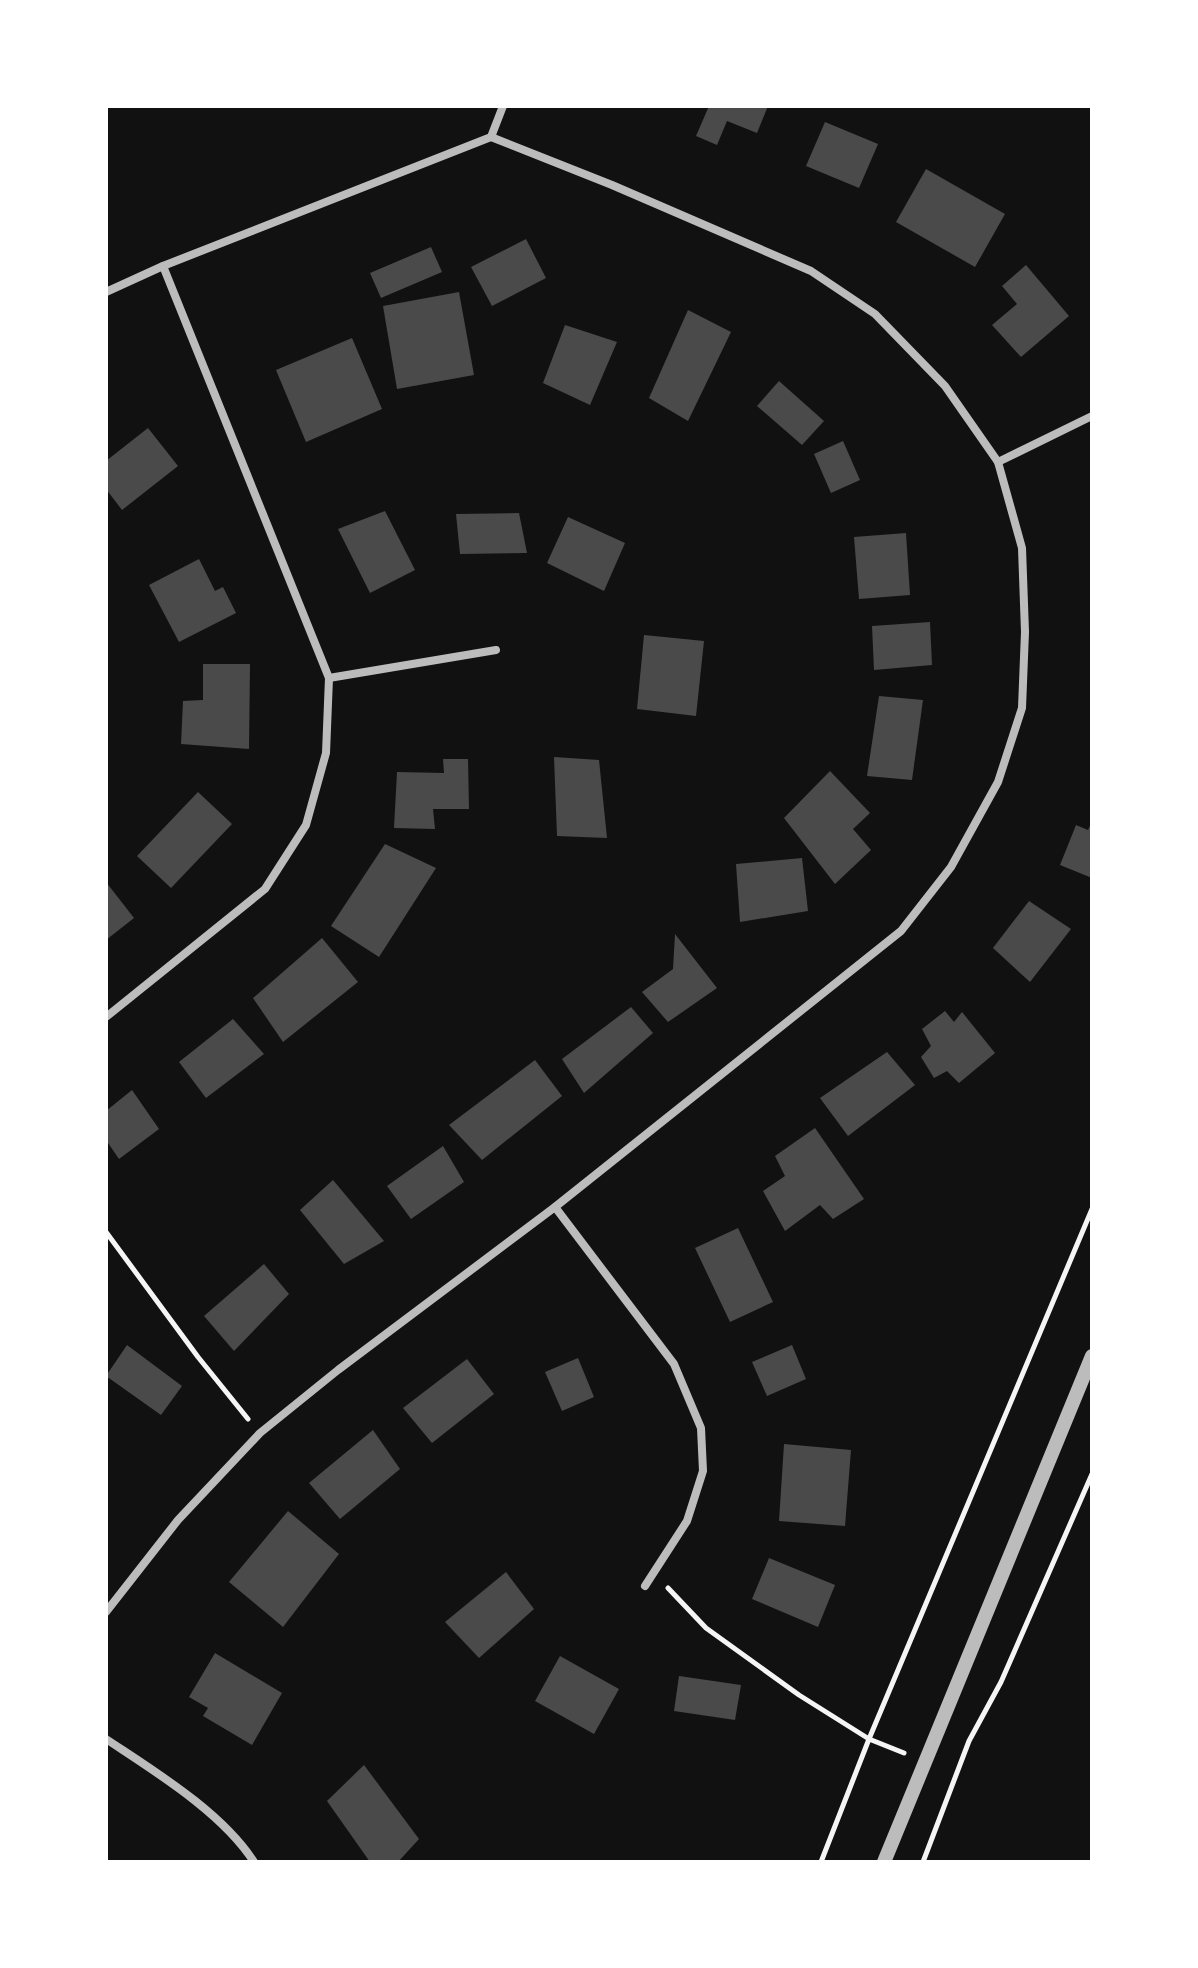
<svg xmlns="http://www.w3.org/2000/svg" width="1198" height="1968" font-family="Quicksand,sans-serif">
<rect width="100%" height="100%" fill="#111"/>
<g fill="#4a4a4a">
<path d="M709,106H768L757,133L727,121L717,145L696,136Z"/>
<path d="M825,122L878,144L859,188L806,166Z"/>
<path d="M926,169L1005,214L975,267L896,222Z"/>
<path d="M526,239L546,278L492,306L471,267Z"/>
<path d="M431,247L442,272L381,298L370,273Z"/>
<path d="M1026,265L1069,316L1021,357L992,325L1017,304L1002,286Z"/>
<path d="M459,292L474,375L397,389L383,306Z"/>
<path d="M688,310L731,332L688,421L649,398Z"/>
<path d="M565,325L617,342L590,405L543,383Z"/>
<path d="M352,338L382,409L306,442L276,370Z"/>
<path d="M779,381L824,421L802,445L757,406Z"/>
<path d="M148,428L178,466L122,510L106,489V461Z"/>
<path d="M843,441L860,480L831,493L814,454Z"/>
<path d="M385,511L415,570L370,593L338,529Z"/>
<path d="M519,513L527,553L460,554L456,514Z"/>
<path d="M568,517L625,543L604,591L547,563Z"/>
<path d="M906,533L910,595L859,599L854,537Z"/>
<path d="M199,559L215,591L223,587L236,613L179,642L149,585Z"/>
<path d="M930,622L932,665L874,670L872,626Z"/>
<path d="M644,635L704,641L696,716L637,709Z"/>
<path d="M203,664H250L249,749L181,744L183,701L203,700Z"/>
<path d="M879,696L923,700L912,780L867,776Z"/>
<path d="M554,757L599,760L607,838L557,836Z"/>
<path d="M443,759H468L469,809H433L435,829L394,828L397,772L444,773Z"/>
<path d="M830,771L870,813L853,829L871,850L835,884L784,818Z"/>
<path d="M198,792L232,824L171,888L137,856Z"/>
<path d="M1092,821V878L1060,865L1076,825L1088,830Z"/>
<path d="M385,844L436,868L379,957L331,926Z"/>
<path d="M802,858L808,911L740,922L736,864Z"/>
<path d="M106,882L134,918L106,940Z"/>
<path d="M1029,901L1071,929L1030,982L993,948Z"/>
<path d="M675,934L717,988L668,1022L642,992L673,969Z"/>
<path d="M322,938L358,982L283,1042L253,998Z"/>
<path d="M631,1007L653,1033L584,1093L562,1059Z"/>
<path d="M945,1011L954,1022L962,1012L995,1053L959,1083L947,1071L934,1078L921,1057L931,1046L922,1029Z"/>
<path d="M233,1019L264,1054L206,1098L179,1062Z"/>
<path d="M887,1052L915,1085L848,1136L820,1098Z"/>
<path d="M535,1060L562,1096L482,1160L449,1125Z"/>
<path d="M132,1090L159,1129L119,1159L106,1140V1111Z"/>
<path d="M815,1128L864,1199L833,1219L820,1205L785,1231L763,1191L785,1176L775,1156Z"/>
<path d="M443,1146L464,1182L411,1219L387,1186Z"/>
<path d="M333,1180L384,1241L344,1264L300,1210Z"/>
<path d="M738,1228L773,1302L730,1322L695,1248Z"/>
<path d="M264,1264L289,1294L234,1351L204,1316Z"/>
<path d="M127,1345L182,1386L161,1415L106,1376Z"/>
<path d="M792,1345L806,1379L767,1396L752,1362Z"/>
<path d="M578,1358L594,1397L562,1411L545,1372Z"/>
<path d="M467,1359L494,1394L432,1443L403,1408Z"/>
<path d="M373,1430L400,1469L340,1519L309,1483Z"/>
<path d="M784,1444L851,1450L845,1526L779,1521Z"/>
<path d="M288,1511L339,1554L283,1627L229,1582Z"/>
<path d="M769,1558L835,1585L818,1627L752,1599Z"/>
<path d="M506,1572L534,1609L479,1658L445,1622Z"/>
<path d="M215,1653L282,1693L252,1745L203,1716L208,1708L189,1697Z"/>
<path d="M560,1656L619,1689L594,1734L535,1701Z"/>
<path d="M679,1676L741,1685L735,1720L674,1711Z"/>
<path d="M364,1765L419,1839L398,1862H370L327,1801Z"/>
</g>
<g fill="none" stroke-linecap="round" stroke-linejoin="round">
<g stroke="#f5f5f5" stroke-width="5">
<path d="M106,1232L198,1357L248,1419"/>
<path d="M668,1588L706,1628L799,1695L869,1739L904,1753"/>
<path d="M821,1862L869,1739L1092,1209"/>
<path d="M923,1862L969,1741L1001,1682L1092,1474"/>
</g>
<g stroke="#bcbcbc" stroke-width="8">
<path d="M106,292L163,266L491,137L503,106"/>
<path d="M998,462L1092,416"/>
<path d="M329,678L496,650"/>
<path d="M106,1017L265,889L306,825L326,753L329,678L163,266"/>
<path d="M555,1207L674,1364L701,1428L703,1471L687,1521L645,1586"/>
<path d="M106,1612L178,1520L260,1433L338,1370L555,1207L901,931L951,867L998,782L1022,708L1025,632L1022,548L998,462L945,386L875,314L811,271L612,185L491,137"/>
<path d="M106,1739C154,1771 222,1812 254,1862"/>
</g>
<path stroke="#bcbcbc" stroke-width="14" d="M884,1862L1092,1356"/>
</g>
<rect width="1198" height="1968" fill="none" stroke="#ffffff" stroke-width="216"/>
</svg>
